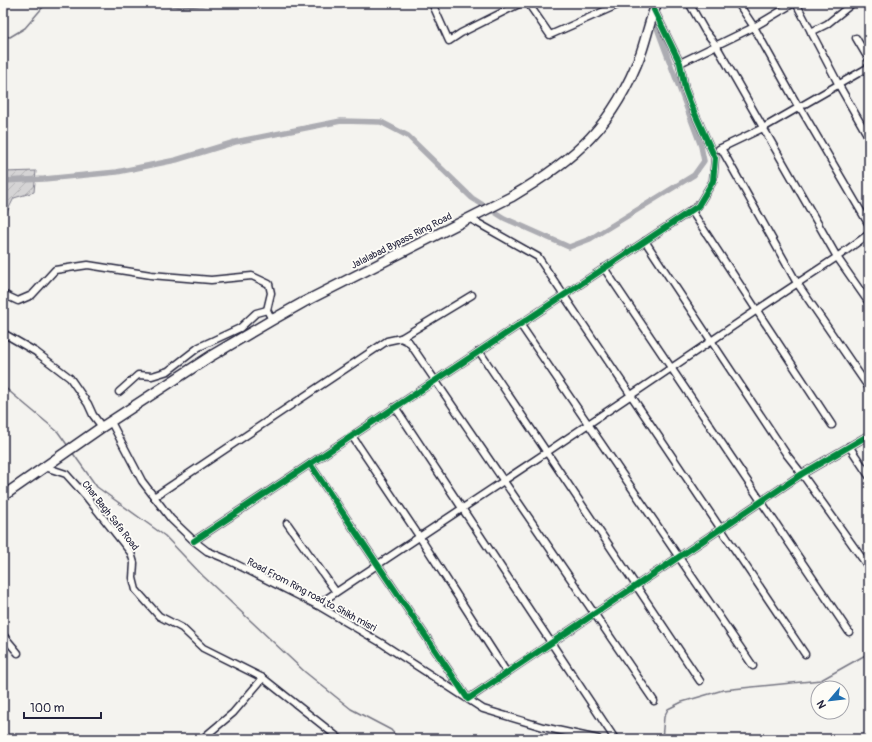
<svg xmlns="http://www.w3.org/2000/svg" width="872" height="742" font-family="Pangolin,sans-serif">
<defs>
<pattern id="garden-furrows" width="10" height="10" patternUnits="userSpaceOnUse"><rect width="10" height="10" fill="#d5d4d5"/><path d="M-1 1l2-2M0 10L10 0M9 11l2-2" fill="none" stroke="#b7b6b8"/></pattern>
</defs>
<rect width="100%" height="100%" fill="#f4f3ef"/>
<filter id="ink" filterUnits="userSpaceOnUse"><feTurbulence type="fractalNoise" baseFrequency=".025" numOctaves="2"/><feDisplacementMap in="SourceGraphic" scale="8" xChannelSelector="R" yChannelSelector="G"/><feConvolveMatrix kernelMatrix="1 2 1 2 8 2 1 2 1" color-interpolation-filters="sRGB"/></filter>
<g filter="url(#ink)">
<path fill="url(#garden-furrows)" stroke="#7c7b88" d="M3,170L4,172L36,171L34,192L14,198L7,212H3Z"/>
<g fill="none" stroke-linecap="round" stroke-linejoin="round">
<g stroke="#757582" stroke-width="1.5">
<path d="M152,3L154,4L181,7L213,5L216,3"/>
<path d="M3,36L10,37L25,28L43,7L52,3"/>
<path d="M3,386L58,432L68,446"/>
<path d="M72,452L97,487L165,536L203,576L305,672L351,709L391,730L399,739"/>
<path d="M662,739L664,717L668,709L682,702L723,690L821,680L869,653"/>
</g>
<g stroke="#acacb2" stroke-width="5.5">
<path d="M3,181L44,179L117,172L176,160L235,142L341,121L381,122L408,136L472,198L483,205"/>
<path d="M493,211L504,218L569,247L590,239L694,175L704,161L701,146L657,28"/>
</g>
<g stroke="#22223b" stroke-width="9">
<g id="minor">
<path d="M432,3L449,41L461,33L521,3"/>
<path d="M528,3L550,35L622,3"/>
<path d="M661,3L664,5L665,3"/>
<path d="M689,3L705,31L716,45L837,257L869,303"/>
<path d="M738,3L754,27L799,108L801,109L869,225"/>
<path d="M796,3L840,87L869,138"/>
<path d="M811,32L827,24L853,3"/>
<path d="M856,38L869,60"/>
<path d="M680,63L754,27L794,3"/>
<path d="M721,148L797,283L869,388"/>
<path d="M719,149L763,128L869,67"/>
<path d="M691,210L832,425"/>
<path d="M469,218L538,257L805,654"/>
<path d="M645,241L787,455L802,474L869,568"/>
<path d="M604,268L849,632"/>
<path d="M3,294L18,301L32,295L55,270L88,265L151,275L211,280L252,276L269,284L271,293L267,310L272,320"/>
<path d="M520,324L753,666"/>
<path d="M3,333L36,352L70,378L88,404L93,415L102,427"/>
<path d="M401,338L472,295"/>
<path d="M479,351L700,681"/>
<path d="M119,392L138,375L152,376L168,371L199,347L240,328L256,313L267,310"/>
<path d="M395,407L615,739"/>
<path d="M111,422L142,481L171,519L194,541L207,551L226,559L317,605L383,644L483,709L543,727L598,739"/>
<path d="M352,436L419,536L507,673"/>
<path d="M849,446L869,476"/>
<path d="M310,464L468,699L802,474L869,435"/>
<path d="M45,467L66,474L85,495L131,553L134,563L133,578L136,590L159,616L182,628L203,648L263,678L233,713L202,739"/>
<path d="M154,497L387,341L401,338L409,342L654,701"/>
<path d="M287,523L336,592"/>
<path d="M194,541L698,206L713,181L715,158L691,105L685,89L680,63L654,10"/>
<path d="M317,605L547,452L757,310L837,257L869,234"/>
<path d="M3,635L18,653"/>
<path d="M263,678L340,739"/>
</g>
</g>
<g stroke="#22223b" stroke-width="12">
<path id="highway" d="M3,496L102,427L211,356L272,320L304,302L511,197C576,159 614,125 641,53C647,36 650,19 657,3"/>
</g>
<use href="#minor" stroke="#fdfcf7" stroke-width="6"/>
<use href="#highway" stroke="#fdfcf7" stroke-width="9"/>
<g stroke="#fdfcf7" stroke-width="8">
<g id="cycleway">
<path d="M310,464L468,699L802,474L869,435"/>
<path d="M194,541L698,206L713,181L715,158L691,105L685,89L680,63L654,10"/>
</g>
</g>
<use href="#cycleway" stroke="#00873e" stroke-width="6"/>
</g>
</g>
<g text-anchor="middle" stroke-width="3.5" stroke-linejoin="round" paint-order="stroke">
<g font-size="10" fill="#22223b" stroke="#fdfcf7">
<text transform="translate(401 240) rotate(-27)" y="4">Jalalabad Bypass Ring Road</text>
<text transform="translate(111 515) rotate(52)" y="4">Char Bagh Safa Road</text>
<text transform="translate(312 594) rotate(28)" y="4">Road From Ring road to Shikh misri</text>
</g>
</g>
<rect width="872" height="742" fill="none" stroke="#fdfcf7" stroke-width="16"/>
<rect x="8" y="8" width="856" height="726" fill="none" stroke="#22223b" stroke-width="1.5" filter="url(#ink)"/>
<g transform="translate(830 700) rotate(242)"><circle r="19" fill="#fdfcf7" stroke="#a5a5ac"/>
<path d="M0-3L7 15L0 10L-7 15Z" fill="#1f6fb2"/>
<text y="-6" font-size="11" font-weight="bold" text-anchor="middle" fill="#22223b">N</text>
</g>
<path d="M24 712v6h77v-6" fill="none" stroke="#22223b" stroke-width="2"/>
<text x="30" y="712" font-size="12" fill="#22223b" stroke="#fdfcf7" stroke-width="3" paint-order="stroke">100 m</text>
</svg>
